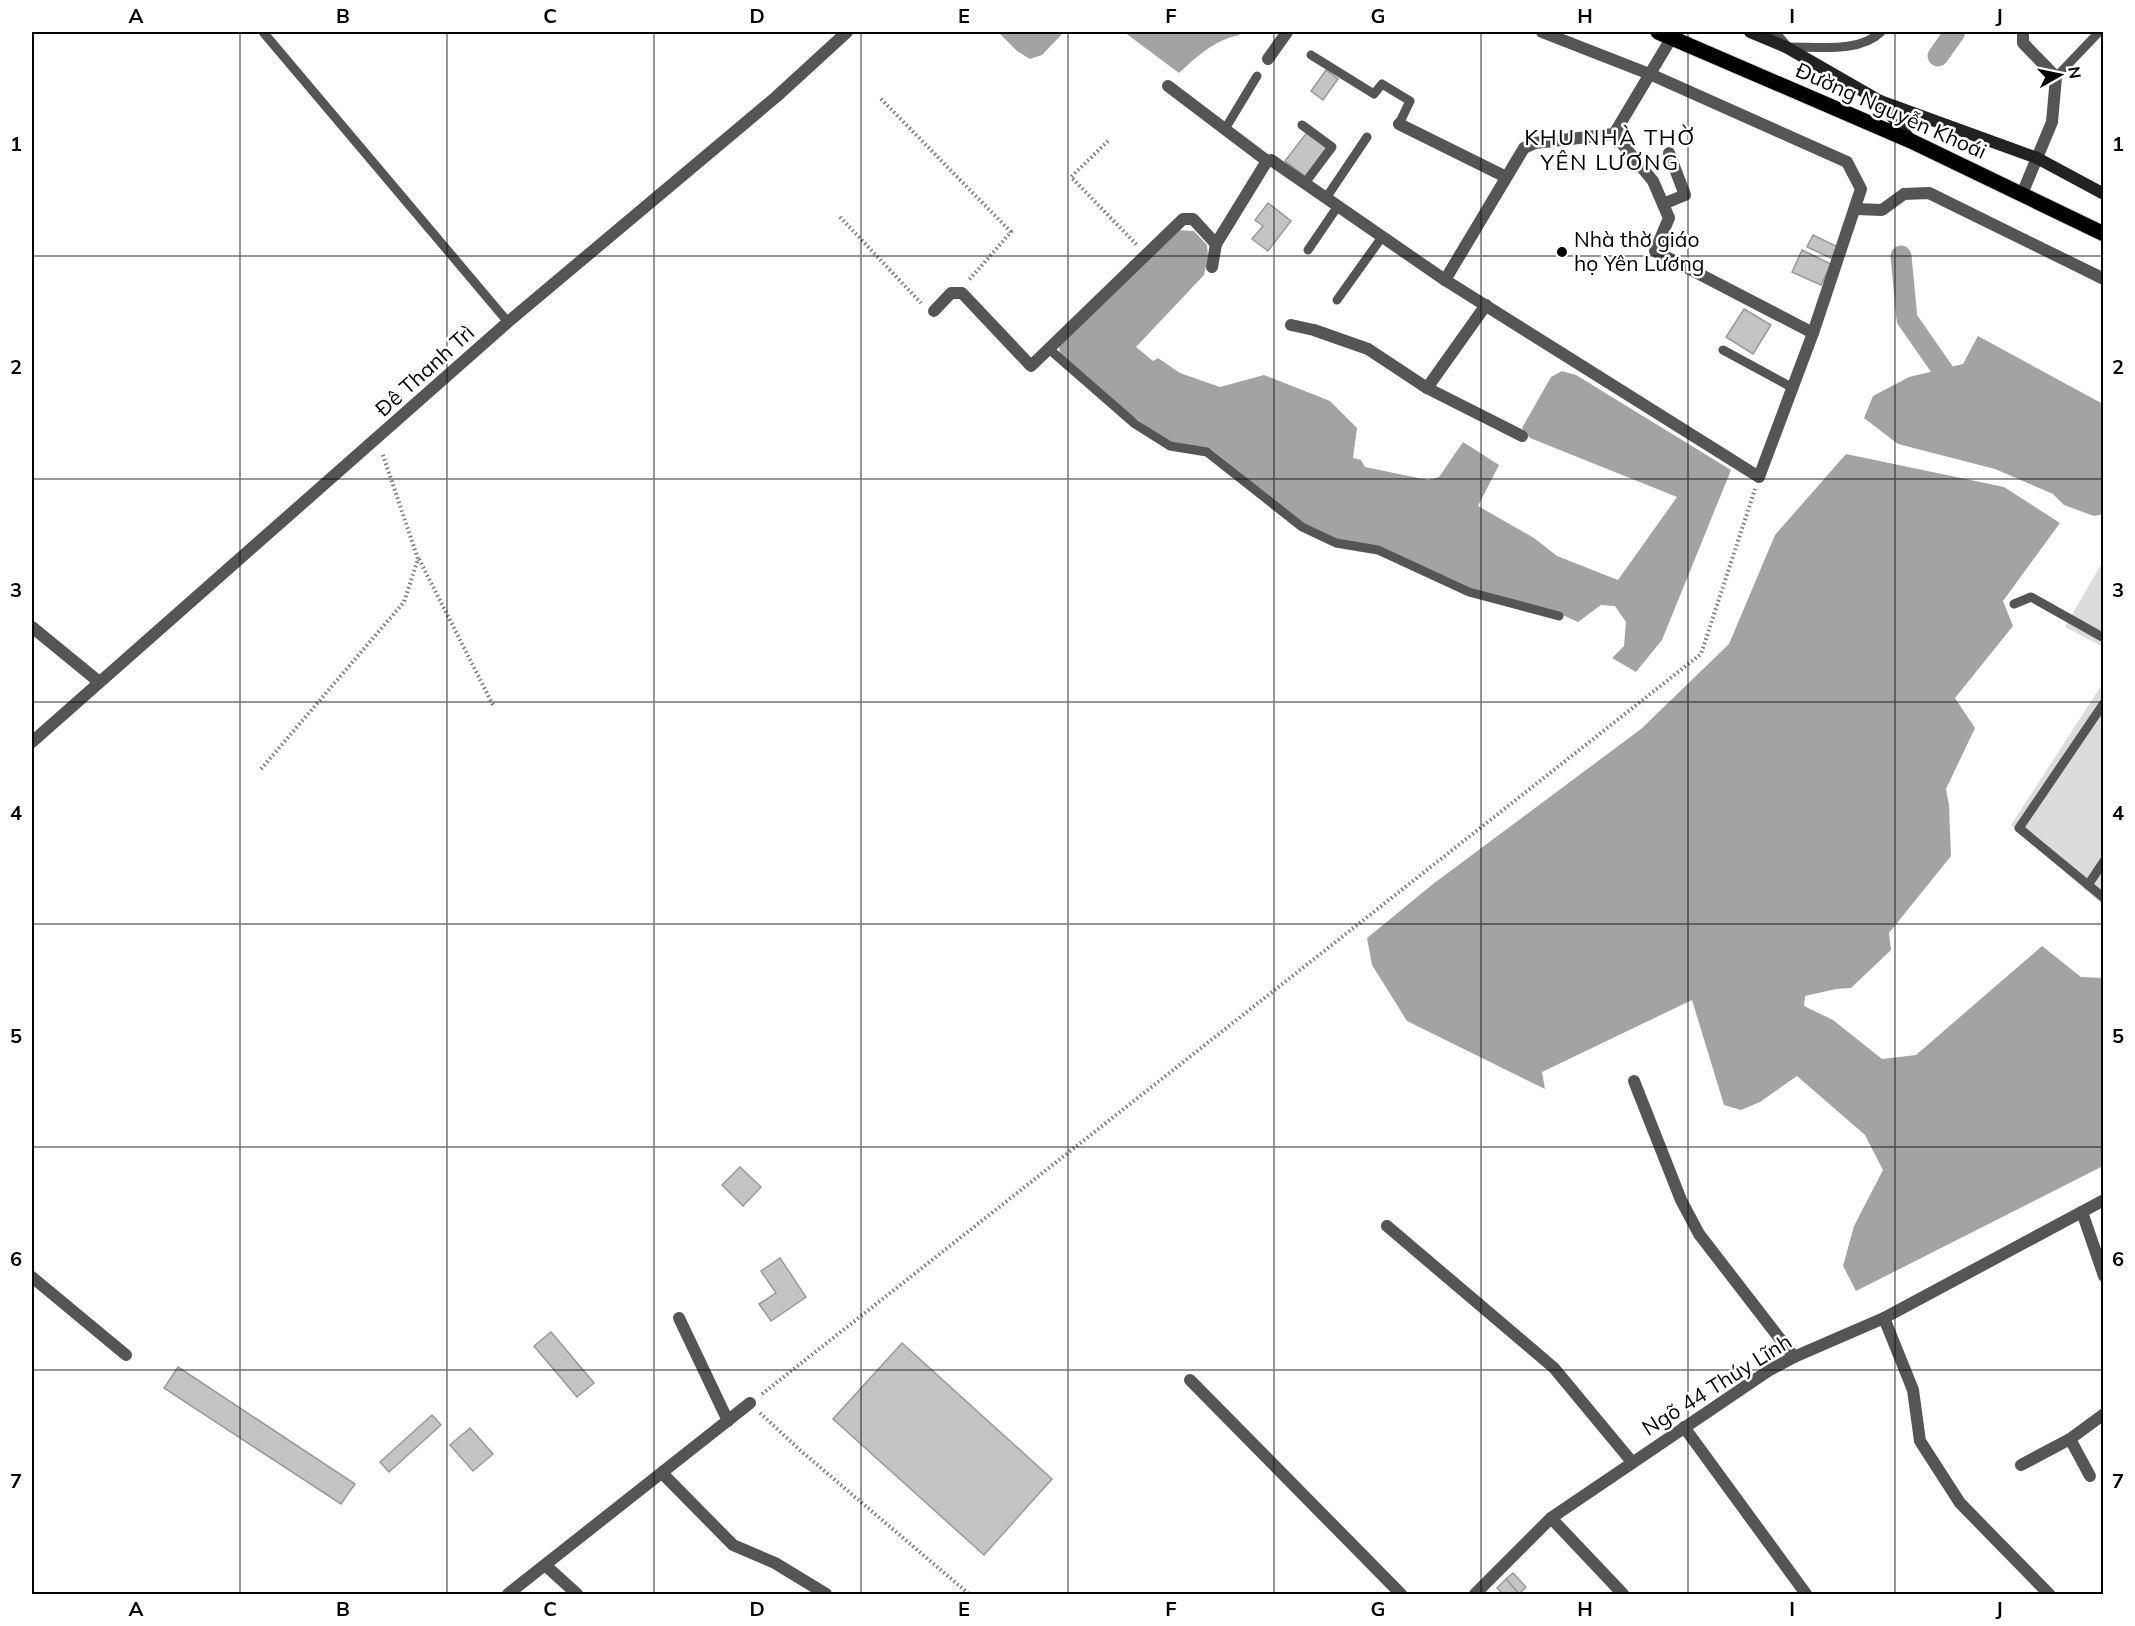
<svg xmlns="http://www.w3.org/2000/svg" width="2135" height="1626" font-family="Mulish,sans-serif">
<rect width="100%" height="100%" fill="#fff"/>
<g fill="#dcdcdc">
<path d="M2103,561V647L2065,627Z"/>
<path d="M2103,683V905L2011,825Z"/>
</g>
<g fill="#a3a3a3">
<path d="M998,32H1064L1042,55L1030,59L1017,51Z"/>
<path d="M1124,32H1242L1239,35C1213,41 1199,55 1179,73Z"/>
<path d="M1178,230L1194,231L1207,245L1208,256L1204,275L1136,347L1153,361L1158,358L1180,373L1220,387L1264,375L1330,401L1357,428L1353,458L1361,460L1365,467L1428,480L1439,477L1463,442L1499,465L1478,506L1534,538L1557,556L1618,580L1677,497L1530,438L1522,428L1551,377L1562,371L1576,375L1731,470L1662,640L1636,672L1612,658L1624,646L1626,622L1615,606L1601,605L1578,622L1556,612L1467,588L1380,547L1335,539L1303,523L1211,449L1167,441L1099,392L1060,356L1059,345Z"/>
<path d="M1978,336L2103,404V514L2094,516L2064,505L2053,494L1995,469L1898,444L1864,418L1873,396L1909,377L1963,364Z"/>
<path d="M1846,454L2004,487L2060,523L2003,601L2013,626L1955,698L1975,728L1946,789L1949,805L1951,856L1889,933L1891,950L1851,988L1836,989L1805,996L1804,1006L1833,1020L1882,1059L1916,1055L2042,946L2081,977L2104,978L2103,1166L1856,1291L1843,1266L1854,1226L1883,1170L1865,1135L1797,1076L1760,1102L1741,1110L1724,1105L1692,1000L1542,1072L1545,1089L1407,1021L1372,965L1367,938L1433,884L1641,729L1729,644L1775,535Z"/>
</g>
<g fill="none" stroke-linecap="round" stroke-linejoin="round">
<g stroke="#a3a3a3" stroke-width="21">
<path d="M1938,56L1955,32"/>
<path d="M1901,256L1907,319L1948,378"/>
</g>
</g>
<g fill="#c4c4c4" stroke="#999" stroke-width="1.5">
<path d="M1326,70L1338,79L1323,100L1311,91Z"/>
<path d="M1308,131L1329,148L1306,177L1285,161Z"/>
<path d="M1268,203L1291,221L1268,251L1252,239L1263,226L1255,220Z"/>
<path d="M1813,235L1838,247L1833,259L1807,247Z"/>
<path d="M1802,250L1831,264L1821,285L1792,272Z"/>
<path d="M1744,309L1771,325L1753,354L1726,337Z"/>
<path d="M740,1167L761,1187L743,1206L722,1185Z"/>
<path d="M780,1258L806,1297L771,1321L759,1304L776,1293L761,1271Z"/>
<path d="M551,1332L594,1383L577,1397L534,1346Z"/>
<path d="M902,1343L1052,1479L984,1555L833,1419Z"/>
<path d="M178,1367L355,1484L341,1504L164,1388Z"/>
<path d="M432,1415L441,1425L389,1472L380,1462Z"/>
<path d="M470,1428L493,1454L473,1471L450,1445Z"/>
<path d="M1513,1573L1526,1587L1519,1594L1506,1579Z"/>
<path d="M1506,1579L1519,1594H1503L1497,1588Z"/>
</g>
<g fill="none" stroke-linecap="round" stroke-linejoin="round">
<g stroke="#dbdbdb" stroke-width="17">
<path id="primary" d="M1658,32L1911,141L2104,234"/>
</g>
<g stroke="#777" stroke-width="4" stroke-dasharray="1.5 3" stroke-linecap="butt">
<path d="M881,99L1011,232L969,280"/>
<path d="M1108,141L1071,177L1137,245"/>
<path d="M840,217L921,303"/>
<path d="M419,559L494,707"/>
<path d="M261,769L404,602L418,559L382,452"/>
<path d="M762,1394L1701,654L1755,489"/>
<path d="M760,1413L801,1451L969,1594"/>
</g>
<g stroke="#555" stroke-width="9">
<path d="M263,32L508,322"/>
<path d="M1786,47C1816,46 1858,54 1881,32"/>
<path d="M1311,55L1374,94L1382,84L1410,101L1399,124"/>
<path d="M2056,77L2099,32"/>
<path d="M1302,125L1332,147L1305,183"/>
<path d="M1225,129L1257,76"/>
<path d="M1326,198L1367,137"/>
<path d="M1308,250L1338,206"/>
<path d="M1337,300L1382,237"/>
<path d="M1049,349L1135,424L1170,446L1207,452L1302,527L1336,543L1378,550L1469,592L1559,616"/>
<path d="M1723,350L1793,388"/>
<path d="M2014,604L2031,597L2104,638"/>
<path d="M2104,703L2019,828L2104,898"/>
<path d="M2088,885L2104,861"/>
</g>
<g stroke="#555" stroke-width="12">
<path d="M1773,32L1786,47"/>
<path d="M1268,59L1287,32"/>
<path d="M1168,86L1267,161"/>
<path d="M1399,124L1506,177"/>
<path d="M1614,134L1653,181L1669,218L1655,251L1813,333"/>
<path d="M2022,194L2052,122L2056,77L2023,43V32"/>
<path d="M1663,204L1685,195L1669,153"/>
<path d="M1856,209L1882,210L1904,194L1929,193L2104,279"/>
<path d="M1212,267L1216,244L1267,161L1271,160L1445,280L1759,477L1813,333L1861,189L1847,162L1652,75L1542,32"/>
<path d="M1445,280L1524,148L1535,143L1614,134L1672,37"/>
<path d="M934,311L951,293H962L1031,366L1183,219H1193L1216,244"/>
<path d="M1291,325L1314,330L1368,349L1427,388L1522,436"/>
<path d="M1427,388L1486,305"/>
<path d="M32,627L98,681"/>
<path d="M32,742L508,322L776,97L847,32"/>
<path d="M1634,1081L1681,1200L1699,1234L1794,1357"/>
<path d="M2082,1212L2104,1276"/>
<path d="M1387,1226L1554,1368L1632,1462"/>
<path d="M32,1277L126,1355"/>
<path d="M679,1318L728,1421"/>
<path d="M1884,1318L1913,1390L1920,1441L1960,1503L2049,1594"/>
<path d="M1190,1380L1401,1594"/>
<path d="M1684,1427L1806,1594"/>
<path d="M2070,1439L2090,1476"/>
<path d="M2021,1465L2070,1439L2104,1414"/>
<path d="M662,1473L733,1545L775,1563L826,1594"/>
<path d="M1551,1518L1623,1594"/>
<path d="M545,1565L577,1594"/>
<path d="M508,1594L750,1403"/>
<path d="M1475,1594L1551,1518L1768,1371L1794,1357L1884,1318L2104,1200"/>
</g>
<g stroke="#222" stroke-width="12">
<path d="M1750,32L1786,47L1880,101L1911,141"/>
<path d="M1880,101L2037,158L2104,194"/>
</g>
<use href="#primary" stroke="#000" stroke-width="15"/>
</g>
<path fill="none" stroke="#000" stroke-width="1.5" stroke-opacity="0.55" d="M240,32V1594M447,32V1594M654,32V1594M861,32V1594M1068,32V1594M1274,32V1594M1481,32V1594M1688,32V1594M1895,32V1594M32,256H2104M32,479H2104M32,702H2104M32,924H2104M32,1147H2104M32,1370H2104"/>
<circle fill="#000" stroke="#fff" stroke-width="2" cx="1562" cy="252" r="6"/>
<g text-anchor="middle" stroke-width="5" stroke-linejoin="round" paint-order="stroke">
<g font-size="21" fill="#000" stroke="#fff">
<text transform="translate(1891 111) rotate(24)" y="7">Đường Nguyễn Khoái</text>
<text transform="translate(425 371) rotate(-42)" y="7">Đê Thanh Trì</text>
<text transform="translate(1717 1385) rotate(-32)" y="7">Ngõ 44 Thúy Lĩnh</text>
</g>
<g font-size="21" fill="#000" stroke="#fff" text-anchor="start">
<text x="1574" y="247">Nhà thờ giáo<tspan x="1574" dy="24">họ Yên Lương</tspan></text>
</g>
<g font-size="22" letter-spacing="1.5" fill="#000" stroke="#fff">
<text x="1610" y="145">KHU NHÀ THỜ<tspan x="1610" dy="25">YÊN LƯƠNG</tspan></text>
</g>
</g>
<rect width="2135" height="1626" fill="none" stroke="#ffffff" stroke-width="66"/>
<g transform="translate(2060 75) rotate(81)" stroke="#ffffff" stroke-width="4.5" paint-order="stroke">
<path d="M0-4.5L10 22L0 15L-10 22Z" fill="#000000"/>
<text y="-9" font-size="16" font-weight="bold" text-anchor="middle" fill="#000000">N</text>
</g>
<rect x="33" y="33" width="2069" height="1560" fill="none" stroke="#000" stroke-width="2"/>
<g font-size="20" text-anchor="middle" font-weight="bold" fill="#000">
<text x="136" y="23">A</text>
<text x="343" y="23">B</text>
<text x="550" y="23">C</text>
<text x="757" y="23">D</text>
<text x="964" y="23">E</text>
<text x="1171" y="23">F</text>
<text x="1378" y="23">G</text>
<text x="1585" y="23">H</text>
<text x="1792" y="23">I</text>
<text x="1999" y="23">J</text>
<text x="16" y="151">1</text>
<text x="2118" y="151">1</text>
<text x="16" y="374">2</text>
<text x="2118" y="374">2</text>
<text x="16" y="597">3</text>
<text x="2118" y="597">3</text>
<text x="16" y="820">4</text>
<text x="2118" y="820">4</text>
<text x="16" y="1043">5</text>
<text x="2118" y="1043">5</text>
<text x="16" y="1266">6</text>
<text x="2118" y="1266">6</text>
<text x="16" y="1488">7</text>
<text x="2118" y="1488">7</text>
<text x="136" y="1616">A</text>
<text x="343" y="1616">B</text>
<text x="550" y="1616">C</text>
<text x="757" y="1616">D</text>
<text x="964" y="1616">E</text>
<text x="1171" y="1616">F</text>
<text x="1378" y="1616">G</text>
<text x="1585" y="1616">H</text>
<text x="1792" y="1616">I</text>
<text x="1999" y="1616">J</text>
</g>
</svg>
